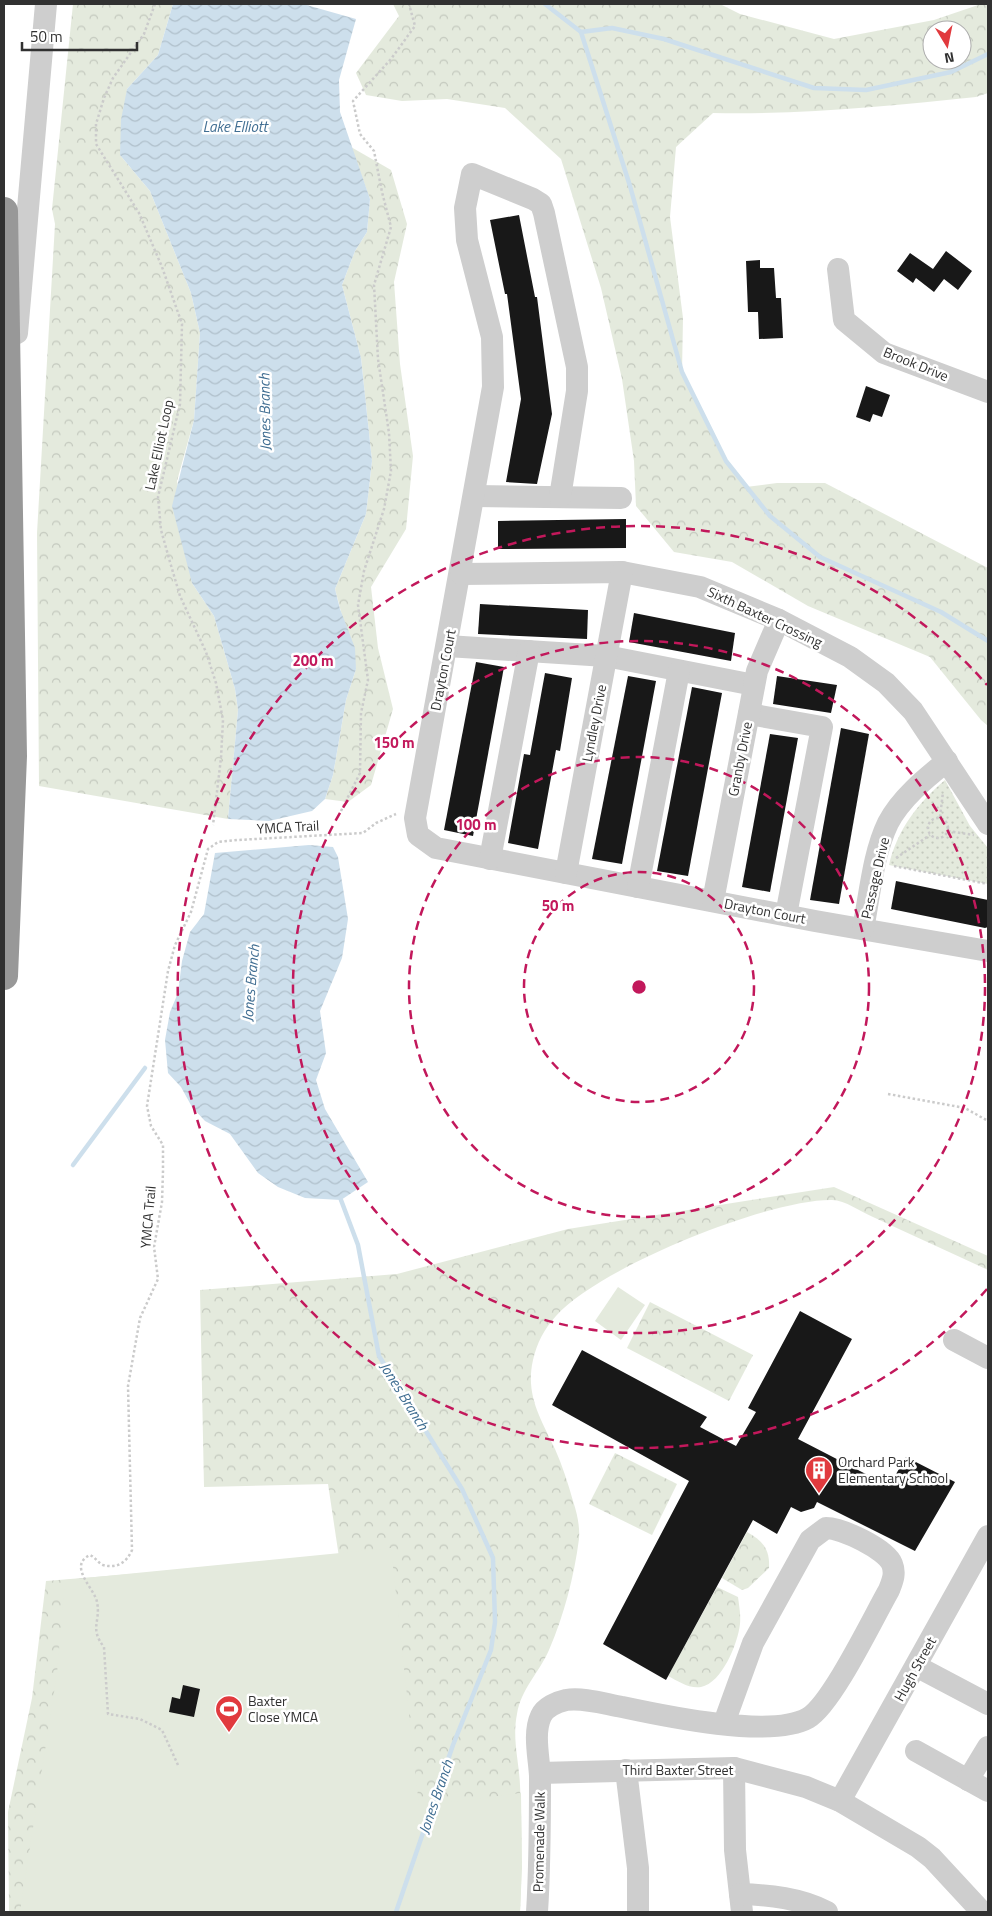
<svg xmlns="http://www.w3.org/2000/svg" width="992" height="1916" font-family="'Titillium Web',sans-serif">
<defs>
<pattern id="grass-dots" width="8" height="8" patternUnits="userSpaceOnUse" patternTransform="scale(1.25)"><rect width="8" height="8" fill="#e4eadd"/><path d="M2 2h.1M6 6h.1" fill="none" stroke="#c4c9be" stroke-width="1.8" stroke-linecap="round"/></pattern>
<pattern id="forest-crowns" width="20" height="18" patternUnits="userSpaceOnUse" patternTransform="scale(1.25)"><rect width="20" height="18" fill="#e4eadd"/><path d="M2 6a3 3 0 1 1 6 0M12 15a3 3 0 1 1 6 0" fill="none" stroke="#c4c9be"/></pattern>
<pattern id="water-waves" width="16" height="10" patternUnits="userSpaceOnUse" patternTransform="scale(1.25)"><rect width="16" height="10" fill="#cddfec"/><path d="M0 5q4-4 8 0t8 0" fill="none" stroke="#b0c0cb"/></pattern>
</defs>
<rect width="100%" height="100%" fill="#fff"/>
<path fill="url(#grass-dots)" d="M945,780L970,826L988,848V884L889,865C897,830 918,803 945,780Z"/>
<g fill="url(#forest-crowns)" fill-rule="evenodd">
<path d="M73,4H173L158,55L127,89L120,155L150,191L191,293L200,333L194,420L177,481L192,583L214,616L235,689L238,710L228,819L39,786L37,533L55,224L52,209Z"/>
<path d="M393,4H720L740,14L834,39L934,20L981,4H988V93L976,97C888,106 801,115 713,113L676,147L670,217L683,318L682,372L726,461L746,487L777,483H825L988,568V726L981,720L930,657L808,606L732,562L674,552L636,506L634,461L622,379L601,288L561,159L505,108L447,99L402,101L366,95L356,73L399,16ZM932,30H962V60H932Z"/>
<path d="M351,147L391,170L407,224L394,282L400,364L413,456L406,529L371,587L378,648L393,709L371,785L348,802L325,799L333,775L346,700L356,669L335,589L366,514L372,461L361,358L342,285L355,251L367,232L370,199Z"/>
<path d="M834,1187L988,1256V1270C950,1252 911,1235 873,1217C861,1212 845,1200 832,1200C768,1199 598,1268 556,1316C544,1329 537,1343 533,1360C525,1395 541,1419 555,1449C562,1465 568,1483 573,1501C577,1513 580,1526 579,1539C574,1577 564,1615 549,1650C539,1673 521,1689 517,1714C512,1739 519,1761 520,1785C522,1828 522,1870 520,1912H308L351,1637L328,1484L204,1487L200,1290L397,1274L568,1229Z"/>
<path d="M650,1302L753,1355L729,1401L627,1348Z"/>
<path d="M615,1453L677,1484L652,1535L589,1504Z"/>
<path d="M747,1532C763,1541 770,1549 769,1568L748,1588L742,1590L722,1578Z"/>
<path d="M168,1571L105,1912H9L8,1812L32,1698L46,1581Z"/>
<path d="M717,1587L738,1597C739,1605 741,1615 740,1624C738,1643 722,1683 701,1687C689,1689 678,1681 668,1676Z"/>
</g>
<g fill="#e4eadd">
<path d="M618,1287L645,1305L621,1340L595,1321Z"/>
<path d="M391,1548L419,1806L521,1793L522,1868L520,1912H20L57,1673L65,1580Z"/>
</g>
<g fill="url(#water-waves)">
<path d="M173,4H303L356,19L339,80L340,112L370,199L367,232L355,251L342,285L361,358L372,461L366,514L335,589L340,609L355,648L356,669L346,700L333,775L325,799L312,811L269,821L228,819L238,710L235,689L214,616L192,583L172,506L194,420L200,333L191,293L150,191L120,155L121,120L127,89L158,55Z"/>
<path d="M309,845L333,847L338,857L348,919L342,958L320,1011L326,1053L316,1080L325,1109L368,1182L341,1200L305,1198L278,1187L258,1173L230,1134L205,1121L192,1107L181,1087L168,1073L165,1040L170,1012L178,993L182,961L190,932L204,914L215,853Z"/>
</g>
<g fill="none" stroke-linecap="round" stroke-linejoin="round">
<g stroke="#cddfec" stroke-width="4.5">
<path d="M545,4L581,32L630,186L682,372L726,461L770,516L820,557L941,612L988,641"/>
<path d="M581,32L612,28L664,39L814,88L866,90L951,72L988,54"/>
<path d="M73,1165L145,1068"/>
<path d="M341,1200L358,1245L379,1356L462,1489L493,1558L495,1622L491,1650L453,1745L396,1912"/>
</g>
</g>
<g fill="#181818">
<path d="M519,215L535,297H537L552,414L537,484L506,482L521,399L507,294H505L490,220Z"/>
<path d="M946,251L972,271L958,290L944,279L934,292L916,278L913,283L897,271L910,253L933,269Z"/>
<path d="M760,260V268H774L776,298H781L783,338L759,339L758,312H748L746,261Z"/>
<path d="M866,386L890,395L882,417L873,414L870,422L856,417Z"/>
<path d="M626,519V548L498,549V521Z"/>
<path d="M480,604L588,610L587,639L478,634Z"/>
<path d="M634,613L735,633L731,661L629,642Z"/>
<path d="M476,662L504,667L473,836L444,830Z"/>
<path d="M545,673L572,678L560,751L556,750L538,849L508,843L524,754L530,755Z"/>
<path d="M628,676L656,681L622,864L592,859Z"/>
<path d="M777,676L837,685L831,713L773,704Z"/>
<path d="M692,687L722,693L688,876L657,871Z"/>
<path d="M841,728L869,734L839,904L810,900Z"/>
<path d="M770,734L798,738L770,892L742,887Z"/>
<path d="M896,881L988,900V927L985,928L891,909Z"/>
<path d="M800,1311L852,1339L798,1439L889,1486L906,1457L955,1482L915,1551L817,1502L814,1508L801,1512L791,1507L777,1534L753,1520L666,1680L603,1644L689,1481L552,1405L582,1350L707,1417L700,1427L736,1446L756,1412L748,1408Z"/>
<path d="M183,1685L200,1689L194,1717L169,1712L172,1697L180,1699Z"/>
</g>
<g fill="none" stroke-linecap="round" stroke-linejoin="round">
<g stroke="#cbcbcb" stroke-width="2.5" stroke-dasharray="2.5 2.5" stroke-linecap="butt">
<path d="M155,4L144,34L113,78L104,98L96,124V144L139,213L162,267L182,324L180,404L158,497L161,530L170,562L180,596L206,652L216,683L223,720L221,758L213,825"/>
<path d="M341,811L360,773L361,713L368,680L358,605L364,571L384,509L391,471L389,433L378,359L374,285L391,227L382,192L374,151L360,134L353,101L391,59L415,26L409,4"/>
<path d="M940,817L943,792"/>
<circle cx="938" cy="828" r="10"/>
<path d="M948,831L974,835"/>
<path d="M896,858L930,835"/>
<path d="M894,866L988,884"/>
<path d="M888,1094L965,1108L988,1121"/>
<path d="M178,1765L162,1730L140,1719L108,1714L104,1647C89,1628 101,1622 97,1602C95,1589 67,1566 90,1555C95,1557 98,1563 103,1565C117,1569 127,1562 132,1550L128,1386L140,1318L158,1279L154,1247L162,1202L163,1171V1145L151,1126L147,1106L168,971L175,945L191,912L208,849L218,842L238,840L363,833L376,823L396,814"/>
</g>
<g stroke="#cecece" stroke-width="22">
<path d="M838,269L844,320L884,353L988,392"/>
<path d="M17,333L46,4"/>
<path d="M475,496L621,498"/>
<path d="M560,497L577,391V367L544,213L541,204L533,199L472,174L465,208L467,240L492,337L493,387L415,818L418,835L436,848L815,921L988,951"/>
<path d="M461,574L622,572L700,587L779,620L850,657L886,683L913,711L988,824"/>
<path d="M447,646L606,656L754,685"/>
<path d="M749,714L822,727L786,915"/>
<path d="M490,859L529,651"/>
<path d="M566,873L622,572"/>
<path d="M638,887L679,671"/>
<path d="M713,901L757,671L779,620"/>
<path d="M863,929C870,894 873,854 888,823C901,798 926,778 947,761"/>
<path d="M954,1340L988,1358"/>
<path d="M916,1666L988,1704"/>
<path d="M916,1751L988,1791"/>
<path d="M734,1768L735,1850L742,1912"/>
<path d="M626,1770L638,1868V1912"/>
<path d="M540,1773L734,1768L806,1787L840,1801L918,1847L932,1858L982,1912"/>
<path d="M968,1780L988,1747"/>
<path d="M840,1801L988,1536"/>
<path d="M740,1894C769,1895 801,1898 827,1912"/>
<path d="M537,1912C540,1867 540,1821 540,1776C539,1757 533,1733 541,1716C545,1707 557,1702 566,1700C583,1697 605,1704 622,1707C664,1716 771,1739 808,1718C832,1704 873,1618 889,1590C892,1582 896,1574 892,1564C886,1549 842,1528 826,1528L810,1540L753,1643L724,1723"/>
</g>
<path stroke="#989898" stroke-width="28" d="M4,211L13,756L4,976"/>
</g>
<g fill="none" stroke="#c2185b" stroke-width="2.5" stroke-dasharray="9 6">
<circle cx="639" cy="987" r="115"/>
<circle cx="639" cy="987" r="230"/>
<circle cx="639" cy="987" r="346"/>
<path d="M987 1289A461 461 0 1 1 987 685"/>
</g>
<defs>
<g id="building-pin" transform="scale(1.4375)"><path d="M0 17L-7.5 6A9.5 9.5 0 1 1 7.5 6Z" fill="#e13a3e" stroke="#fff"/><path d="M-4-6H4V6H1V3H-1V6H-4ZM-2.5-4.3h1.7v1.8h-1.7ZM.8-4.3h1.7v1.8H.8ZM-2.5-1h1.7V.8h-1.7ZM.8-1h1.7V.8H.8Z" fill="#fff"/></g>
<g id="stadium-pin" transform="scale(1.4375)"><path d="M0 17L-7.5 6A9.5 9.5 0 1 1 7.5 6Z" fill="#e13a3e" stroke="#fff"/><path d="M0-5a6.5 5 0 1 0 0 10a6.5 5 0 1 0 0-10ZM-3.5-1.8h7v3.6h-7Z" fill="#fff"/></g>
</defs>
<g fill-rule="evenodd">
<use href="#building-pin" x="819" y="1470"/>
<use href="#stadium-pin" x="229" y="1709"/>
</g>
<g text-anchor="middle" stroke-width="5" stroke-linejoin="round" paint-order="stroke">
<g font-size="14" fill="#313131" stroke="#fff">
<text transform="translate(916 364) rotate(22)" y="5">Brook Drive</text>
<text transform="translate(159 445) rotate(-78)" y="5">Lake Elliot Loop</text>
<text transform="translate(765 617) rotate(25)" y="5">Sixth Baxter Crossing</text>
<text transform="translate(443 670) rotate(-79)" y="5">Drayton Court</text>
<text transform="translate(594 723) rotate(-79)" y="5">Lyndley Drive</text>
<text transform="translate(740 759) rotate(-79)" y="5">Granby Drive</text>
<text transform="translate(288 827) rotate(-3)" y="5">YMCA Trail</text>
<text transform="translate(875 878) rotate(-77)" y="5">Passage Drive</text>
<text transform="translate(765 911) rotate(11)" y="5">Drayton Court</text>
<text transform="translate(148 1217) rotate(-85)" y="5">YMCA Trail</text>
<text transform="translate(915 1669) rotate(-61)" y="5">Hugh Street</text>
<text x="678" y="1775">Third Baxter Street</text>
<text transform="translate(539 1842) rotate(-89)" y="5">Promenade Walk</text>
</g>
<g font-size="14" fill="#313131" stroke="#fff" text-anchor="start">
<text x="838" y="1467">Orchard Park<tspan x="838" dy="16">Elementary School</tspan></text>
<text x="248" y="1706">Baxter<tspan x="248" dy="16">Close YMCA</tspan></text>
</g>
<g font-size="15" font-style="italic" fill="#406e92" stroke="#fff">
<text x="235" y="132">Lake Elliott</text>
<text transform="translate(265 412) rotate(-91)" y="5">Jones Branch</text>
<text transform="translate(251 983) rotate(-85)" y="5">Jones Branch</text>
<text transform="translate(404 1396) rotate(58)" y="5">Jones Branch</text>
<text transform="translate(436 1797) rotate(-71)" y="5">Jones Branch</text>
</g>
</g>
<circle cx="639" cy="987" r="8" fill="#c2185b" stroke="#fff" stroke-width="2.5"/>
<g font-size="15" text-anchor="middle" font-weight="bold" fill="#c2185b" stroke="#fff" stroke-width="5" stroke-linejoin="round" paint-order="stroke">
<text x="313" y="666">200 m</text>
<text x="394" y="748">150 m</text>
<text x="476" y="830">100 m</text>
<text x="558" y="911">50 m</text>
</g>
<rect width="992" height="1916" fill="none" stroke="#313131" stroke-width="10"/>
<g transform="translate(947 45) rotate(170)"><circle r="24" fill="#ffffff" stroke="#adadad"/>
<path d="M0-4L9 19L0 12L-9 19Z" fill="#e13a3e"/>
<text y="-8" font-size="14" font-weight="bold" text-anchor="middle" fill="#313131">N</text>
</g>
<path d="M22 42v8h115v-8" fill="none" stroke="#313131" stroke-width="2.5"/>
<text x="30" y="42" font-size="15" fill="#313131" stroke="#ffffff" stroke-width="4" paint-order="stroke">50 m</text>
</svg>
